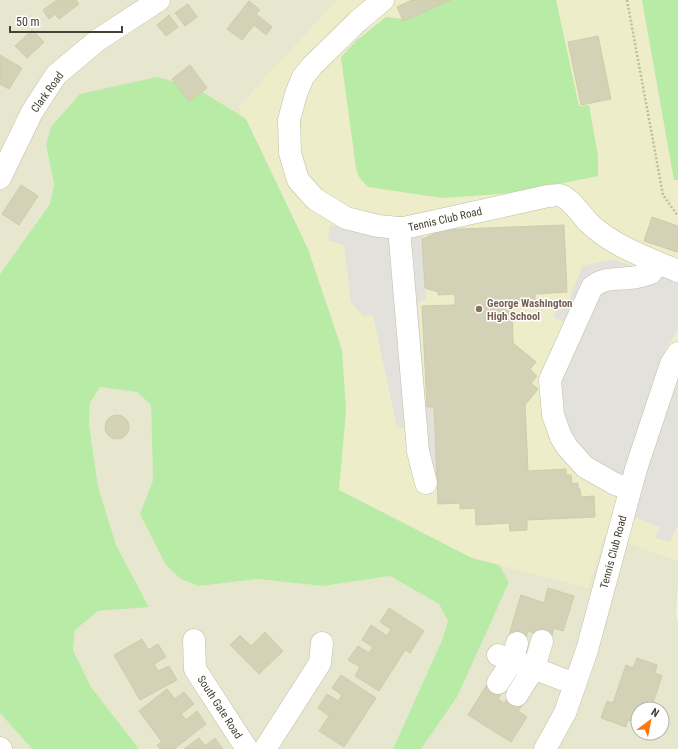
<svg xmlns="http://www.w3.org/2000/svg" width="678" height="749" font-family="'Roboto Condensed',sans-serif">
<rect width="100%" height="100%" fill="#f2f2e1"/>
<g fill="#e7e6cf" fill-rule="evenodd">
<path d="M0,0H678V586L676,613L678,622V749H421L457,697L499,565L472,558L339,490L46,145L54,184L50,204L0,274ZM638,709H662V733H638Z"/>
<path d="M100,387L138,392L151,405L153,480L140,514L199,586L258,579L323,586L390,576L439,604L448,621L442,640L393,749H139L91,687L73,650L75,630L98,611L149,606L116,545L98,486L89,424L90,403Z"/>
<path d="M0,713L32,749H0Z"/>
</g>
<path fill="#ededc9" d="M337,0H678V561L605,535L588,588L499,565L321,512L239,106Z"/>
<g fill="#b8eba5">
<path d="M451,0H556L579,106L589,105L598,156V176L513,193L442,198L368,187L359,177L356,168L341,57L357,40L386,17L403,19Z"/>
<path d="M642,0H678V180H674Z"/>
<path d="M157,77L196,88L246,119L308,249L342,350L346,410L339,490L472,558L499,565L509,582L457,697L421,749H393L442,640L448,621L439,604L390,576L323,586L258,579L199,586L181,579L166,565L140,514L153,480L151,405L137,392L100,387L90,403L89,424L98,486L116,545L149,607L98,611L75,630L73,650L91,687L139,749H32L0,713V274L50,204L54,184L46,145L51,127L80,94Z"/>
</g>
<g fill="#e2e1db">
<path d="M330,225L423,236L426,299L418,303L426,406L427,407H434L437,488L420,485L410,429L397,427L373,315L363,316L351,302L344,245L328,240Z"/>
<path d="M613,259L678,283V329L666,348L652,384L624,477L591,464L565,432L559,384L578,326L554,318L556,303L569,300L582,266Z"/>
<path d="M678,367V524L670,542L655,538L660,527L632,516Z"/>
</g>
<g fill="#d4d2b6" stroke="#d0cca8">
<path d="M57,0H76L79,4L59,19L55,14L49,19L43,10Z"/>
<path d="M412,0H451L403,21L397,7Z"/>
<path d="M249,1L260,10L256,14L272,27L266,35L254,25L242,40L227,29Z"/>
<path d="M188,4L197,17L185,26L175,13Z"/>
<path d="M169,15L178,27L166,36L157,25Z"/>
<path d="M32,30L44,42L27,58L15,46Z"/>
<path d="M598,36L611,99L581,105L568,42Z"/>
<path d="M0,55L22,68L9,89L0,84Z"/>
<path d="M190,65L207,88L189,101L172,79Z"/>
<path d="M21,185L38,196L19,225L2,214Z"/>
<path d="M652,217L678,226L677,252L644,241Z"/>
<path d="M564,225L567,292L535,294V300L512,301L513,343L536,362L530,369L537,376L531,383L538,389L525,405L528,471L566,469V475H571L572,484L578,483V489H580L581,497L594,496L595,517L527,520V530L510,531L509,523L476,525L475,508L460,509V503L438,504L434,407H427L422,306L455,305V297L454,294L438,295V292L425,288L422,239L434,234V230Z"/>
<circle cx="117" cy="427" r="12"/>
<path d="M548,588L574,596L563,631L554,628L551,639L528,631L525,640L509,635L521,595L544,603Z"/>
<path d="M389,608L424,631L410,653L405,650L379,691L355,676L360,667L348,660L358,646L369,653L373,647L362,640L371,625L387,636L391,629L380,622Z"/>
<path d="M265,632L283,651L259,674L230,645L240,635L251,646Z"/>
<path d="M142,639L148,650L158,644L166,657L154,664L158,671L169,666L177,680L140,700L114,655Z"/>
<path d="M637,658L657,665L655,673L662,676L651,709H638V723L628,720L626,727L601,718L607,701L613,703L626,665L633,668Z"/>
<path d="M341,675L376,698L344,747L319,731L329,716L318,708L327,694L338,701L342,695L332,688Z"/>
<path d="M490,680L504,689L498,699L504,703L511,693L525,702L518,711L527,717L511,742L468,715Z"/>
<path d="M167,689L175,699L184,692L194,704L181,714L186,720L197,711L206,724L174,749H160L157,745L162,742L139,711Z"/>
<path d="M199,738L205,746L215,738L223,749H184Z"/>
</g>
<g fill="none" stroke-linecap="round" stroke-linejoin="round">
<g stroke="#c1bfa6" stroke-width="23">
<g id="minor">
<path d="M383,0L358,21L312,66L303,77L296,94L289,120L290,153L298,180L315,199L346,218L378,226L399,228H404L548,196C551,196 557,195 560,195C572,199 581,215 589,223C613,246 647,258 678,271"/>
<path d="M0,178L32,112L56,75L98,40L159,0"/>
<path d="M399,228L418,451L426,483"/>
<path d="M630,489L615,484L585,467L567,447L561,437L553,415L550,380L592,287C605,277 613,280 629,278C637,278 644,275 651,273L657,263"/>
<path d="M194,640L195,669L247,749"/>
<path d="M498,655L575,684"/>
<path d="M498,683L513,660L517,643"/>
<path d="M517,695L534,668L542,641"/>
<path d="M0,748L1,749"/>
<path d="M265,749L320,663L322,643"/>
<path d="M545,749L565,713L587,650L636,469L671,364L678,353"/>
</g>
</g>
<path stroke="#c1be93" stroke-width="2.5" stroke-dasharray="2 2" stroke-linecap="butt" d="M627,0L663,195L678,216"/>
<use href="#minor" stroke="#fff" stroke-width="22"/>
</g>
<circle fill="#8d6e63" stroke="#fff" stroke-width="1.5" cx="479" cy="309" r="4"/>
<g text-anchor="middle" stroke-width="3" stroke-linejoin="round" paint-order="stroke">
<g font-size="11" fill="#444232" stroke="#fff">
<text transform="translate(47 92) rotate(-54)" y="4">Clark Road</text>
<text transform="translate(445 219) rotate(-13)" y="4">Tennis Club Road</text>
<text transform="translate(613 552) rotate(-75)" y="4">Tennis Club Road</text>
<text transform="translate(220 707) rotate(57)" y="4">South Gate Road</text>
</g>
<g font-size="11" font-weight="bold" fill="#785e54" stroke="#fff" text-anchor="start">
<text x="487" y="307">George Washington<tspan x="487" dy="13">High School</tspan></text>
</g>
</g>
<g transform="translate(650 721) rotate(32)"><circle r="19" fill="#ffffff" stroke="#b4b3ad"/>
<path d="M0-3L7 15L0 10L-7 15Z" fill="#ff760c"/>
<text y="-6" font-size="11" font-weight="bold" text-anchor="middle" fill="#444232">N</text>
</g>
<path d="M10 26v6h112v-6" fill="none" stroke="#444232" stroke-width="2"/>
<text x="16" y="26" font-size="12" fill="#444232" stroke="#ffffff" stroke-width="3" paint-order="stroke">50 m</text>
</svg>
